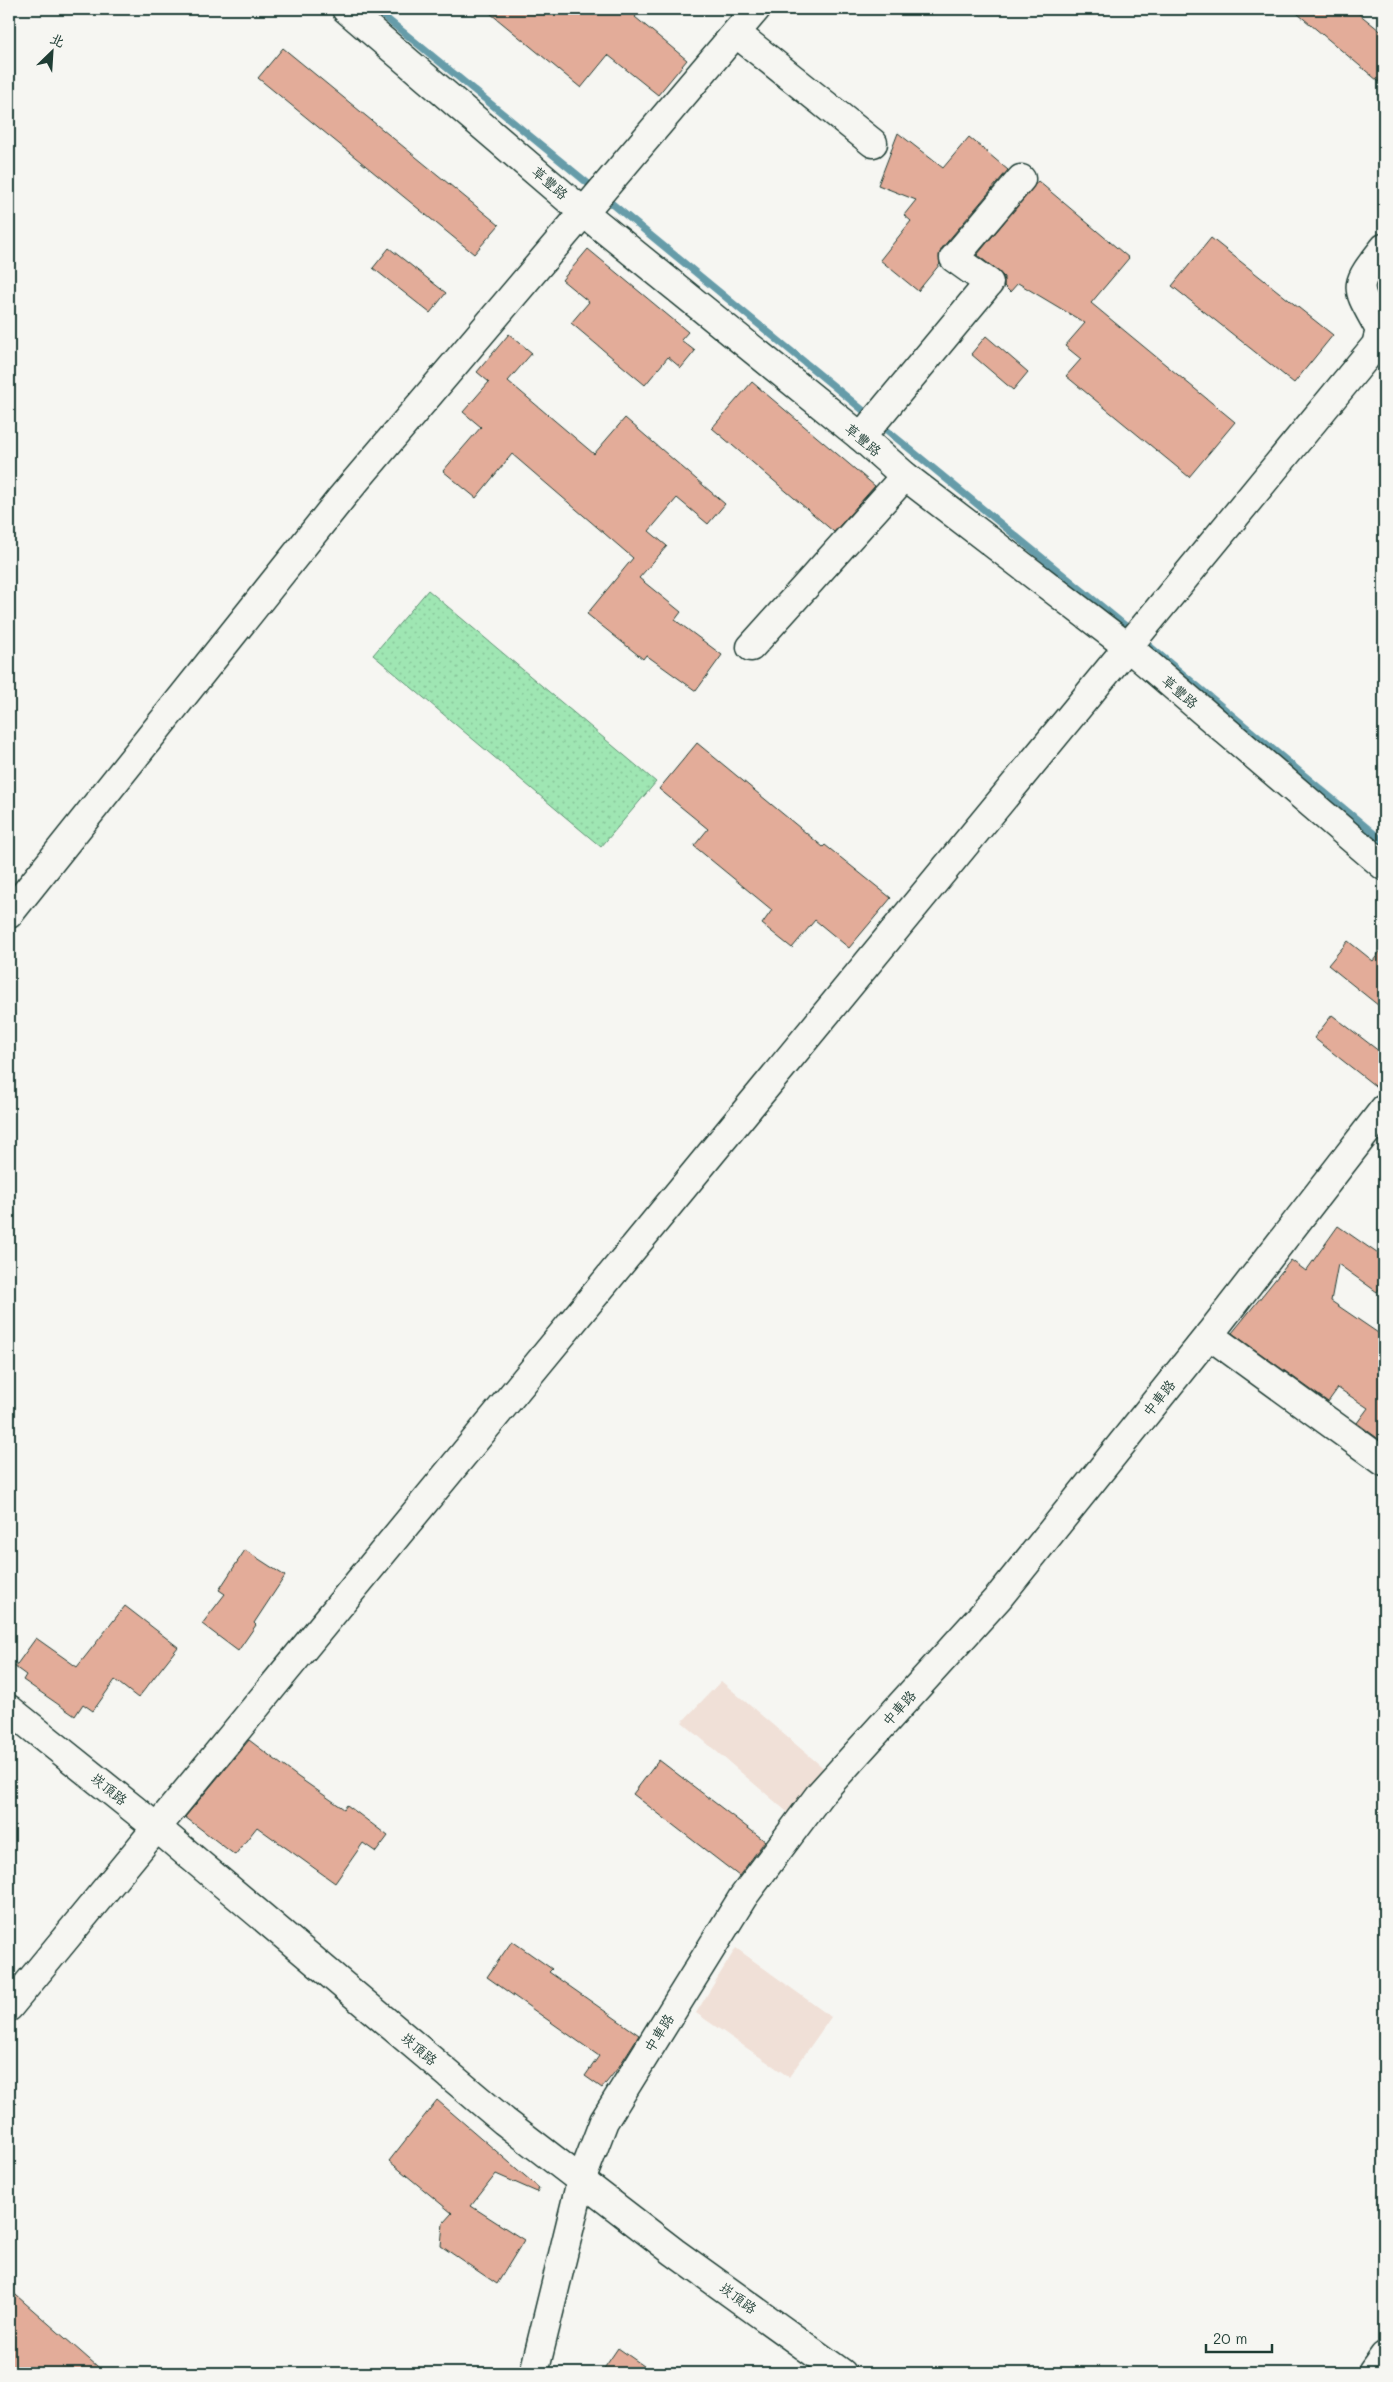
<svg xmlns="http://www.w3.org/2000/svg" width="1393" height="2382" font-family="Mali,'LXGW WenKai TC',sans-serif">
<defs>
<pattern id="grass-dots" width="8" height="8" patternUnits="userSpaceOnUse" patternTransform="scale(1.25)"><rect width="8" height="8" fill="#9fe6b3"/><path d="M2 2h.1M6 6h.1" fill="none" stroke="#88c69b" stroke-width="1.8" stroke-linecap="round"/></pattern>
</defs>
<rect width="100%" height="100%" fill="#f6f6f2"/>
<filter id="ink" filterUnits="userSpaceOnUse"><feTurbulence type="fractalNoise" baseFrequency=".02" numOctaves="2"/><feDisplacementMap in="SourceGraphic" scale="10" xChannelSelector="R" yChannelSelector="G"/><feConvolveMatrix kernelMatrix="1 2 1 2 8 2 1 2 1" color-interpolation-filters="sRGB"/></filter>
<g filter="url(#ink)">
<g fill="#f0e0d7">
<path d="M721,1681L826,1770L793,1817L682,1722Z"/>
<path d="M736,1948L831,2017L789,2077L696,2013Z"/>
</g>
<path fill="url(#grass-dots)" stroke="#5f9274" d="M428,590L656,782L601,847L373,655Z"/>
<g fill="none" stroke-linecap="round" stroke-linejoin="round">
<g stroke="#669ca9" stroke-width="7">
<path d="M375,9L596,190"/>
<path d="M604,197L870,416"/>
<path d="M878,423L1133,632"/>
<path d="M1141,639L1384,842"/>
</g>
</g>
<g fill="#e3ac99" stroke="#1f3d34">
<path d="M485,9H642L635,17L687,60L658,95L608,55L581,88Z"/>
<path d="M1292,9H1353L1384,34V86Z"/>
<path d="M283,48L499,225L474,254L258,78Z"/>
<path d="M898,133L943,168L969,137L1008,170L942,248L939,255L940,264L918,291L880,260L911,221L904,215L916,200L878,185Z"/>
<path d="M1038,181L1129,258L1091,303L1235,422L1189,477L1066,376L1081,359L1065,346L1085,323L1018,283L1010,292L1004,286V277L998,271L977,255Z"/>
<path d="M1211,238L1333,335L1294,383L1172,286Z"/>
<path d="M389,248L446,293L430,313L373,268Z"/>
<path d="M588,249L688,332L681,340L695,351L681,368L668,357L645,385L571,323L589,302L562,280Z"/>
<path d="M509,334L532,353L508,381L594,454L625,418L725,504L708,524L677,498L649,531L667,546L639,578L681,612L675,620L722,655L696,691L646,655L643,659L587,614L633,558L512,454L476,498L443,471L481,427L463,412L489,382L477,372Z"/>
<path d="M986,336L1028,372L1013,390L971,354Z"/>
<path d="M752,382L875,486L834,532L712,428Z"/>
<path d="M697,743L823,847L825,845L891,898L849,948L815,920L792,948L762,924L772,910L694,846L708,829L659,789Z"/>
<path d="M1348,941L1373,961L1384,946V1010L1328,965Z"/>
<path d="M1332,1015L1384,1055V1093L1314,1038Z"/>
<path d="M1338,1226L1384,1258V1281L1377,1292L1338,1264L1331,1301L1384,1337V1443L1357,1423L1368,1408L1338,1388L1328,1402L1232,1333L1291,1260L1306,1271Z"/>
<path d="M245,1550L285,1576L254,1623L256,1625L238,1651L202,1624L225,1594L219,1590Z"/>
<path d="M125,1606L178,1647L138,1698L115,1680L93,1711L83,1704L75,1716L23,1680L26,1675L15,1667L36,1638L77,1667Z"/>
<path d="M249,1740L298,1777L344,1809L347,1805L388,1836L376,1852L363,1843L335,1883L257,1827L235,1855L185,1817Z"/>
<path d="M659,1760L765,1841L739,1876L633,1794Z"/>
<path d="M512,1941L552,1969L549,1972L639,2035L618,2068L602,2088L585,2076L599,2056L487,1977Z"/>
<path d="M437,2100L539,2188L537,2192L496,2174L471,2206L524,2240L497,2284L441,2246L443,2223L452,2213L389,2161Z"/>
<path d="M9,2289L105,2373H9Z"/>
<path d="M618,2348L654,2373H601Z"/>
</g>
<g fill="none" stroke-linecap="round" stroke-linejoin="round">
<g stroke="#1f3d34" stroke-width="31">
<g id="minor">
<path d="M346,9L583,212L861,437L905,476L1128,647L1384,866"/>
<path d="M736,33L873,143"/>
<path d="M861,437L989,283L954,258L1021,179"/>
<path d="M751,647L905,476"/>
<path d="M9,914L342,497L756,9"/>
<path d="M1209,1335L1384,1462"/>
<path d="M9,1709L156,1827L504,2121L674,2252L842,2373"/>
<path d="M9,2007L1376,345L1380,330C1355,284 1352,289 1384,248"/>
<path d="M534,2373L581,2181L604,2121L743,1897L820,1794L999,1597L1209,1335L1384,1109"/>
<path d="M1372,2373L1384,2356"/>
</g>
</g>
<use href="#minor" stroke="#f6f6f2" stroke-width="28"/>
</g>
</g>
<g text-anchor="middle" stroke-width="4.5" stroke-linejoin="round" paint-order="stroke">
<g font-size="14" fill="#1f3d34" stroke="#f6f6f2">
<text transform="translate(550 183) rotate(41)" y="5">草豐路</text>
<text transform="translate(863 440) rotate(40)" y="5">草豐路</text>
<text transform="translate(1180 692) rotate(41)" y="5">草豐路</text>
<text transform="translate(1159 1398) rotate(-51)" y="5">中車路</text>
<text transform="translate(899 1708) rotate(-48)" y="5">中車路</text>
<text transform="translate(109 1789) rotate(39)" y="5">崁頂路</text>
<text transform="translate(659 2033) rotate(-58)" y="5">中車路</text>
<text transform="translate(419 2049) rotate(40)" y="5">崁頂路</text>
<text transform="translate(738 2298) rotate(36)" y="5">崁頂路</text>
</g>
</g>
<rect width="1393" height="2382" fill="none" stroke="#f6f6f2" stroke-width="30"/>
<rect x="15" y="15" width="1363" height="2352" fill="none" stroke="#1f3d34" stroke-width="2" filter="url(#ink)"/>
<g transform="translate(52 52) rotate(25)" stroke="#f6f6f2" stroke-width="4" paint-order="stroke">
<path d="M0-4L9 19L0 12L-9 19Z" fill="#1f3d34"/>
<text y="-8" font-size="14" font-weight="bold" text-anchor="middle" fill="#1f3d34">北</text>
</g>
<path d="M1206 2344v8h66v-8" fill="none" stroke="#1f3d34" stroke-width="2.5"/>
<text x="1213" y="2344" font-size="15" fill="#1f3d34" stroke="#f6f6f2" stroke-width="4" paint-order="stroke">20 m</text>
</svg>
